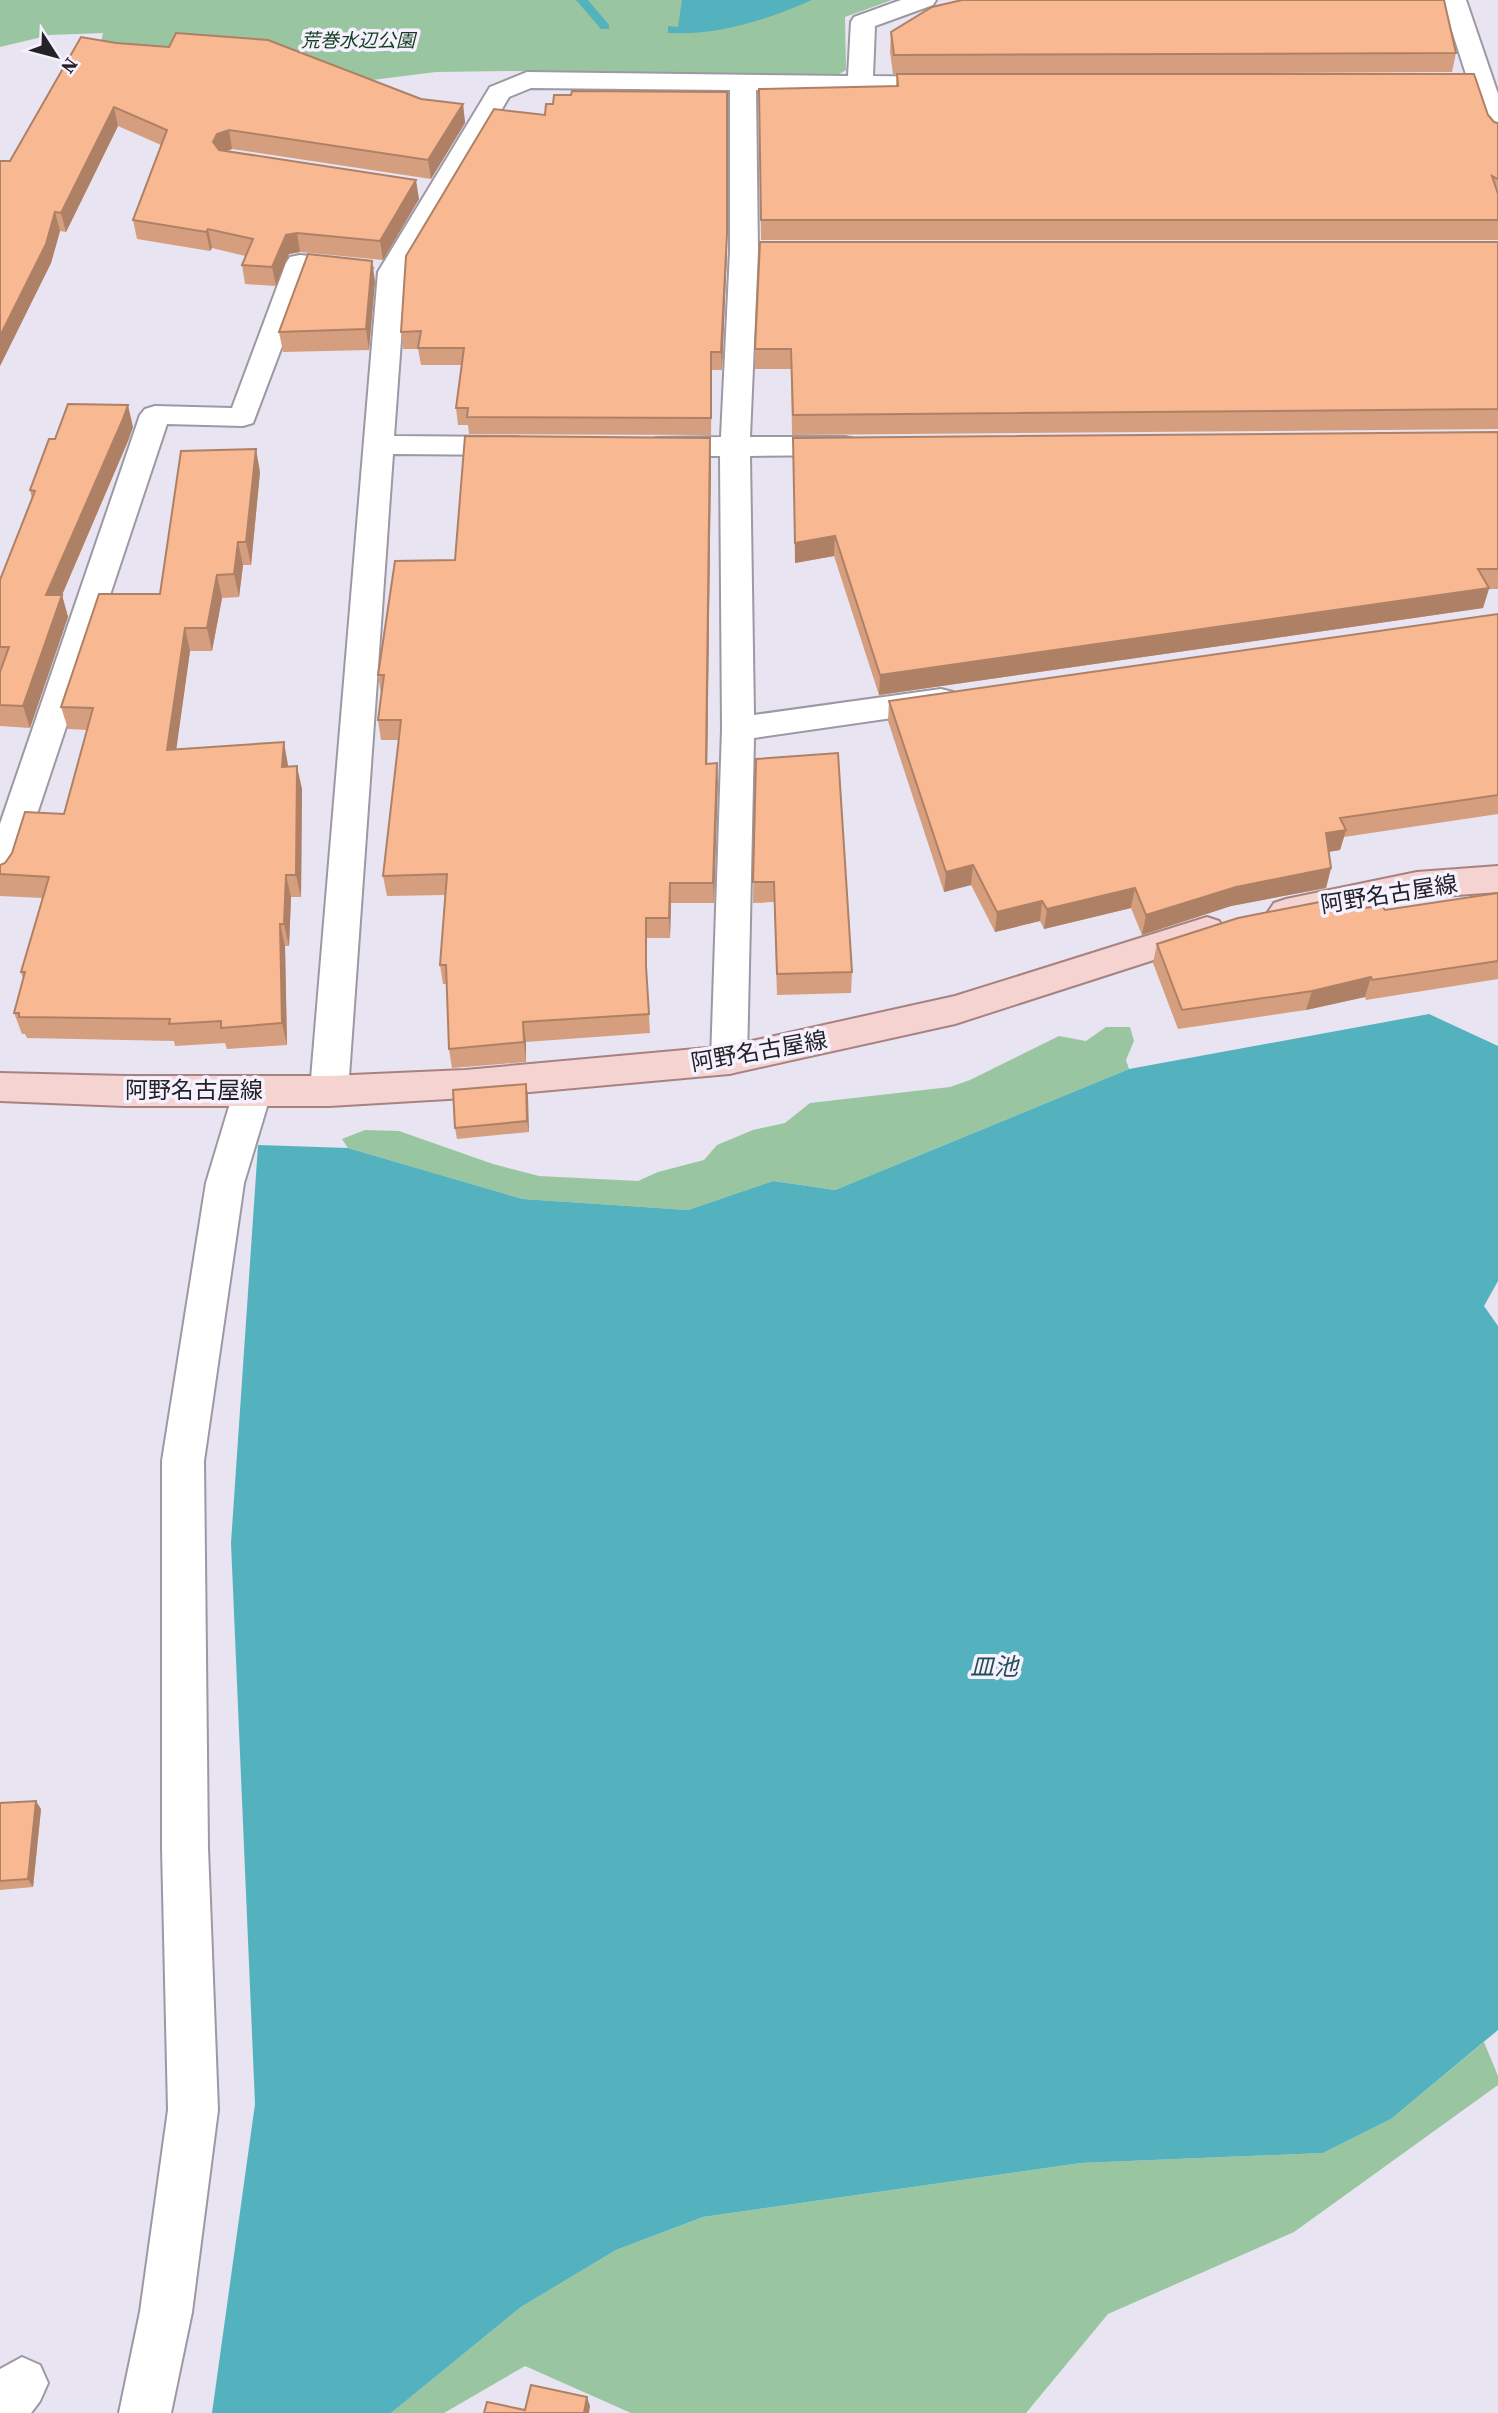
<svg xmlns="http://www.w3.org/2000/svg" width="1498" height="2413" font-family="'Source Serif 4','Noto Sans JP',serif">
<rect width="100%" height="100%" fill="#e8e4f1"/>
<g fill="#99c6a0">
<path d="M0,0H892L845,17L846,70L831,79L515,71L436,72L356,82L232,52L101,42L103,33L50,35L0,47Z"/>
<path d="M1106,1027H1130L1134,1041L1126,1060L1129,1069L835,1190L773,1181L688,1210L523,1199L348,1148L342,1139L365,1130L399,1131L493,1164L539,1176L638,1181L658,1172L704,1160L717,1145L753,1130L785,1123L810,1103L950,1087L970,1080L1059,1036L1086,1041Z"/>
<path d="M1484,2042L1498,2076V2085L1294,2232L1108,2314L1026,2413H631L525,2366L444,2413H391L521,2307L616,2250L703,2217L1081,2163L1323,2153L1391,2119Z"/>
</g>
<g fill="#54b2be">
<path d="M682,0H812C766,20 718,36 668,33V26L678,27Z"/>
<path d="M1429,1014L1498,1046V1281L1484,1306L1498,1326V2030L1391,2119L1323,2153L1081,2163L703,2217L616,2250L521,2307L391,2413H212L255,2104L231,1543L258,1145L348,1148L523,1199L688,1210L773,1181L835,1190L1129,1069Z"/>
</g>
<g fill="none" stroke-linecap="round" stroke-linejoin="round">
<path fill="#54b2be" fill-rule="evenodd" d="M576,0H588L609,25V29H601Z"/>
<g stroke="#9c98a4" stroke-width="4">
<g id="minor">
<path d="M901,0H936L933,5L875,26L873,76L947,77L956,80L960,85L956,90L860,93L756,90L758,251L750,437H845L855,439L860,446L855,453L845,455L750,456L754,715L941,689L953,692L957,700L953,708L941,711L754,738L747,1060L742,1070L729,1074L716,1070L711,1060L722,729L720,456H657L647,454L642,447L647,440L657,438L721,437L730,251V90L531,88L509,97L406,272L394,436L516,437L526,439L531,446L526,453L516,455L393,454L348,1091L342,1101L329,1106L316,1101L310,1091L378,272L490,87L527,72L848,76L851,22L854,17Z"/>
<path d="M1442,0H1466L1498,94V141L1489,139L1485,133Z"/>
<path d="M300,255L368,262L372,268L368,274L358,276L310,272L253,423L243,426L167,424L17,874L12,883L0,887V824L140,415L145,409L155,406L232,408L286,263L290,257Z"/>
<path d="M253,1076L266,1080L272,1090L244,1183L204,1461L208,1848L218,2110L192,2312L171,2413H119L140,2312L168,2110L162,1848V1461L206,1183L234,1090L240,1080Z"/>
<path d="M22,2357L40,2365L48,2383L40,2401L31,2413H0V2369Z"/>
</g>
</g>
<g stroke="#a88280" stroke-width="4">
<g id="major">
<path d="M1498,866V892L1417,898L1286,925L1274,921L1268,912L1274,903L1286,899L1417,872Z"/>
<path d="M1207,917L1219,921L1225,930L1219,939L955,1024L729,1074L465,1098L329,1106H125L0,1101V1073L125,1076H329L465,1070L729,1046L955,996Z"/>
</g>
</g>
<use href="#minor" fill="#fff" fill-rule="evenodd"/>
<use href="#major" fill="#f5d3d0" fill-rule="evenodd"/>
</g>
<g fill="#d59e7e">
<path d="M891,32L1456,53L1452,72L1043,74L1488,115L1494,122L1498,123V240H761L759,89L896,86L897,74H893L890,52Z"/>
<path d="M81,37L421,99L463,104L465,123L431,179L232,149L227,151L419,199L383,260L300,252L289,254L276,286L245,284L242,265L245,256L212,248L210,251L137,239L133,220L161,145L118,126L66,232L60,231L51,263L0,366V161H10Z"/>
<path d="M1498,242V429L792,435L791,369H755V349Z"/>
<path d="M727,251L722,370H712L711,435L469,434L468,425H458L456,408L462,365H421L418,349H403L401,332Z"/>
<path d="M375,281L369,350L283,352L279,332Z"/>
<path d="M133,427L128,441L62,595L68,617L30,728L0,726V672L1,668H0V580L32,499L30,490L55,439Z"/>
<path d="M1498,432V589H1489L1483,608L879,695L834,556L795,563L793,438Z"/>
<path d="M711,459L707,764L717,763L714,903H671L670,938H647V980L650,1033L526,1042V1062L452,1068L449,1049L447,984H443L440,965L445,895L387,896L383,876L399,740H381L378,720L381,694L378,675L455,560Z"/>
<path d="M260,472L251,565H243L239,597L222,598L212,651H190L176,749L288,767L302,789L301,897H291L289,946H285L287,1045L227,1049L225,1043L175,1046L174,1041L27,1038L25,1034H22L14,1013L23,978L21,972L43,898L0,896V865L5,863L64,814L87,730L68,729L61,707L160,594Z"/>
<path d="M1498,614V814L1344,837L1340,850L1329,852L1331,868L1326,888L1231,906L1142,935L1131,908L1044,929L1040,921L995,932L971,885L944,892L888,721L889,701Z"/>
<path d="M756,759L852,972L851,993L777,995L774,902L753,903Z"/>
<path d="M1498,893V979L1366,1000L1365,997L1306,1010L1178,1029L1153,963L1157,944L1337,911L1385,910Z"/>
<path d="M526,1084L529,1132L457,1139L455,1128Z"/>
<path d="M0,1803L41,1809L33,1887L0,1890Z"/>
</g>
<g fill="#ae8166">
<path d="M463,104L465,123L431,179L428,160Z"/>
<path d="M114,107L118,126L66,232L61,213Z"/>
<path d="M727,109V251L722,370L721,352Z"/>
<path d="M229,130L232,149L221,153L213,142L217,134Z"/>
<path d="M416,180L419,199L383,260L380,241Z"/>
<path d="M55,212L60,231L51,263L0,366V336Z"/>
<path d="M208,229L212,248L210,251L206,232Z"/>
<path d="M297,233L300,252L289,254L276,286L272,267L286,235Z"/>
<path d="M372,261L375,281L369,350L366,329Z"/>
<path d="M128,405L133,427L128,441L62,595L68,617L30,728L23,706L46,595Z"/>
<path d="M710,438L711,459L707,784L706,764Z"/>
<path d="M256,449L260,472L251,565L246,542Z"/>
<path d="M835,536L834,556L795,563V543Z"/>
<path d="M238,542L243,565L239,597L234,574Z"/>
<path d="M217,575L222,598L212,651L207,628Z"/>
<path d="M1489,588L1483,608L879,695L880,675Z"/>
<path d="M185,628L190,651L173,773L167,750Z"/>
<path d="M284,742L288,765L287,789L282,767Z"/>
<path d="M717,763L718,783L714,903L713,883Z"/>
<path d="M297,766L302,789L301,897L296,875Z"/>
<path d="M1346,830L1340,850L1321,853L1326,833Z"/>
<path d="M973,865L971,885L944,892L946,872Z"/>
<path d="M1331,868L1326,888L1231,906L1142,935L1146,915L1236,887Z"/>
<path d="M286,875L291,897L289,946L284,924Z"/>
<path d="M670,883L671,903L670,938L669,918Z"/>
<path d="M1135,888L1131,908L1044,929L1047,909Z"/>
<path d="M1042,901L1040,921L995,932L997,912Z"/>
<path d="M646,918L647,938V985L646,966Z"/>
<path d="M280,924L285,946L287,1045L282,1023Z"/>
<path d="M1371,977L1365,997L1306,1010L1312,991Z"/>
<path d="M523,1022L526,1042V1062L524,1042Z"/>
<path d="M526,1084L528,1095L529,1132L527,1121Z"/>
<path d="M36,1801L41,1809L33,1887L28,1879Z"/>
<path d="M587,2397L590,2406L589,2413H584Z"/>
</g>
<g fill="#f8b892" stroke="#ae8166" stroke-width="2">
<path d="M962,0H1444L1456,53L894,55L891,32L932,7Z"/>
<path d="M176,33L268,40L421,99L463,104L428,160L229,130L217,134L213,142L219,150L416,180L380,241L297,233L286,235L272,267L242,265L253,239L208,229L206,232L133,220L167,130L114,107L61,213L55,212L46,244L0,336V161H10L81,37L116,43L169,47Z"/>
<path d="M897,74H1474L1488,115L1494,122L1498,123V179L1492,176L1498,194V220H761L759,89L898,86Z"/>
<path d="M572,91L727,92V234L721,352H711V418L467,417L468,408H456L464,348H418L421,331L401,332L406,256L494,109L545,115L546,104H553L554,95H571Z"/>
<path d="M760,242H1498V409L793,415L791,349H755Z"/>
<path d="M308,254L372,261L366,329L279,332Z"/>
<path d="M68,404L128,405L123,419L46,595H62L23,706L0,705V672L9,647H0V580L35,491L30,490L49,439H55Z"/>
<path d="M1498,432V569H1478L1489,588L880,675L835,536L795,543L793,438Z"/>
<path d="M465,436L710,438L706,764L717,763L713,883H670L669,918H646V966L649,1014L523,1022L524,1042L449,1049L446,965H440L447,874L383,876L401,720H378L384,675H378L395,561L455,560Z"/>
<path d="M256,449L246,542H238L234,574L217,575L207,628H185L167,750L284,742L282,767L297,766L296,875H286L284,924H280L282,1023L221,1028V1021L169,1024L170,1019L19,1017V1013H14L25,972H21L49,877L0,874V865L5,863L12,853L25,812L64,814L93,708L61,707L99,594H160L181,451Z"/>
<path d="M1498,614V795L1340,818L1346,830L1326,833L1331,868L1236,887L1146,915L1135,888L1047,909L1042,901L997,912L973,865L946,872L889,701Z"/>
<path d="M838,753L852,972L777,974L774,882H753L756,759Z"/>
<path d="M1498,893V961L1372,980L1371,977L1312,991L1182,1010L1157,944L1238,918L1335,899L1337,911L1382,906L1385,910Z"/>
<path d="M526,1084L527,1121L455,1128L453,1090Z"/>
<path d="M36,1801L28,1879L0,1881V1803Z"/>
<path d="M531,2385L587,2397L584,2413H484L487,2402L525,2410Z"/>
</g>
<g text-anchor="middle" stroke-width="7" stroke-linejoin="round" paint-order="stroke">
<g font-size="19" font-style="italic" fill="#123c1d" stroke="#f6f1fe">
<text x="358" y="47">荒巻水辺公園</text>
</g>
<g font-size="23" fill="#232226" stroke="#f6f1fe">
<text transform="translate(1389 894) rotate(-9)" y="8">阿野名古屋線</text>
<text transform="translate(759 1051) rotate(-10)" y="8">阿野名古屋線</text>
<text x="194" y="1098">阿野名古屋線</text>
</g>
<g font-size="24" font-style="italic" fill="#234e53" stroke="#f6f1fe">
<text x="994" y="1675">皿池</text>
</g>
</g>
<g transform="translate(56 56) rotate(126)" stroke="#f6f1fe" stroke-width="5" paint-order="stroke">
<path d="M0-5L12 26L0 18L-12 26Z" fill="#232226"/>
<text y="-10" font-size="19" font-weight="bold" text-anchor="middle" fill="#232226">N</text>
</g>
</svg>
